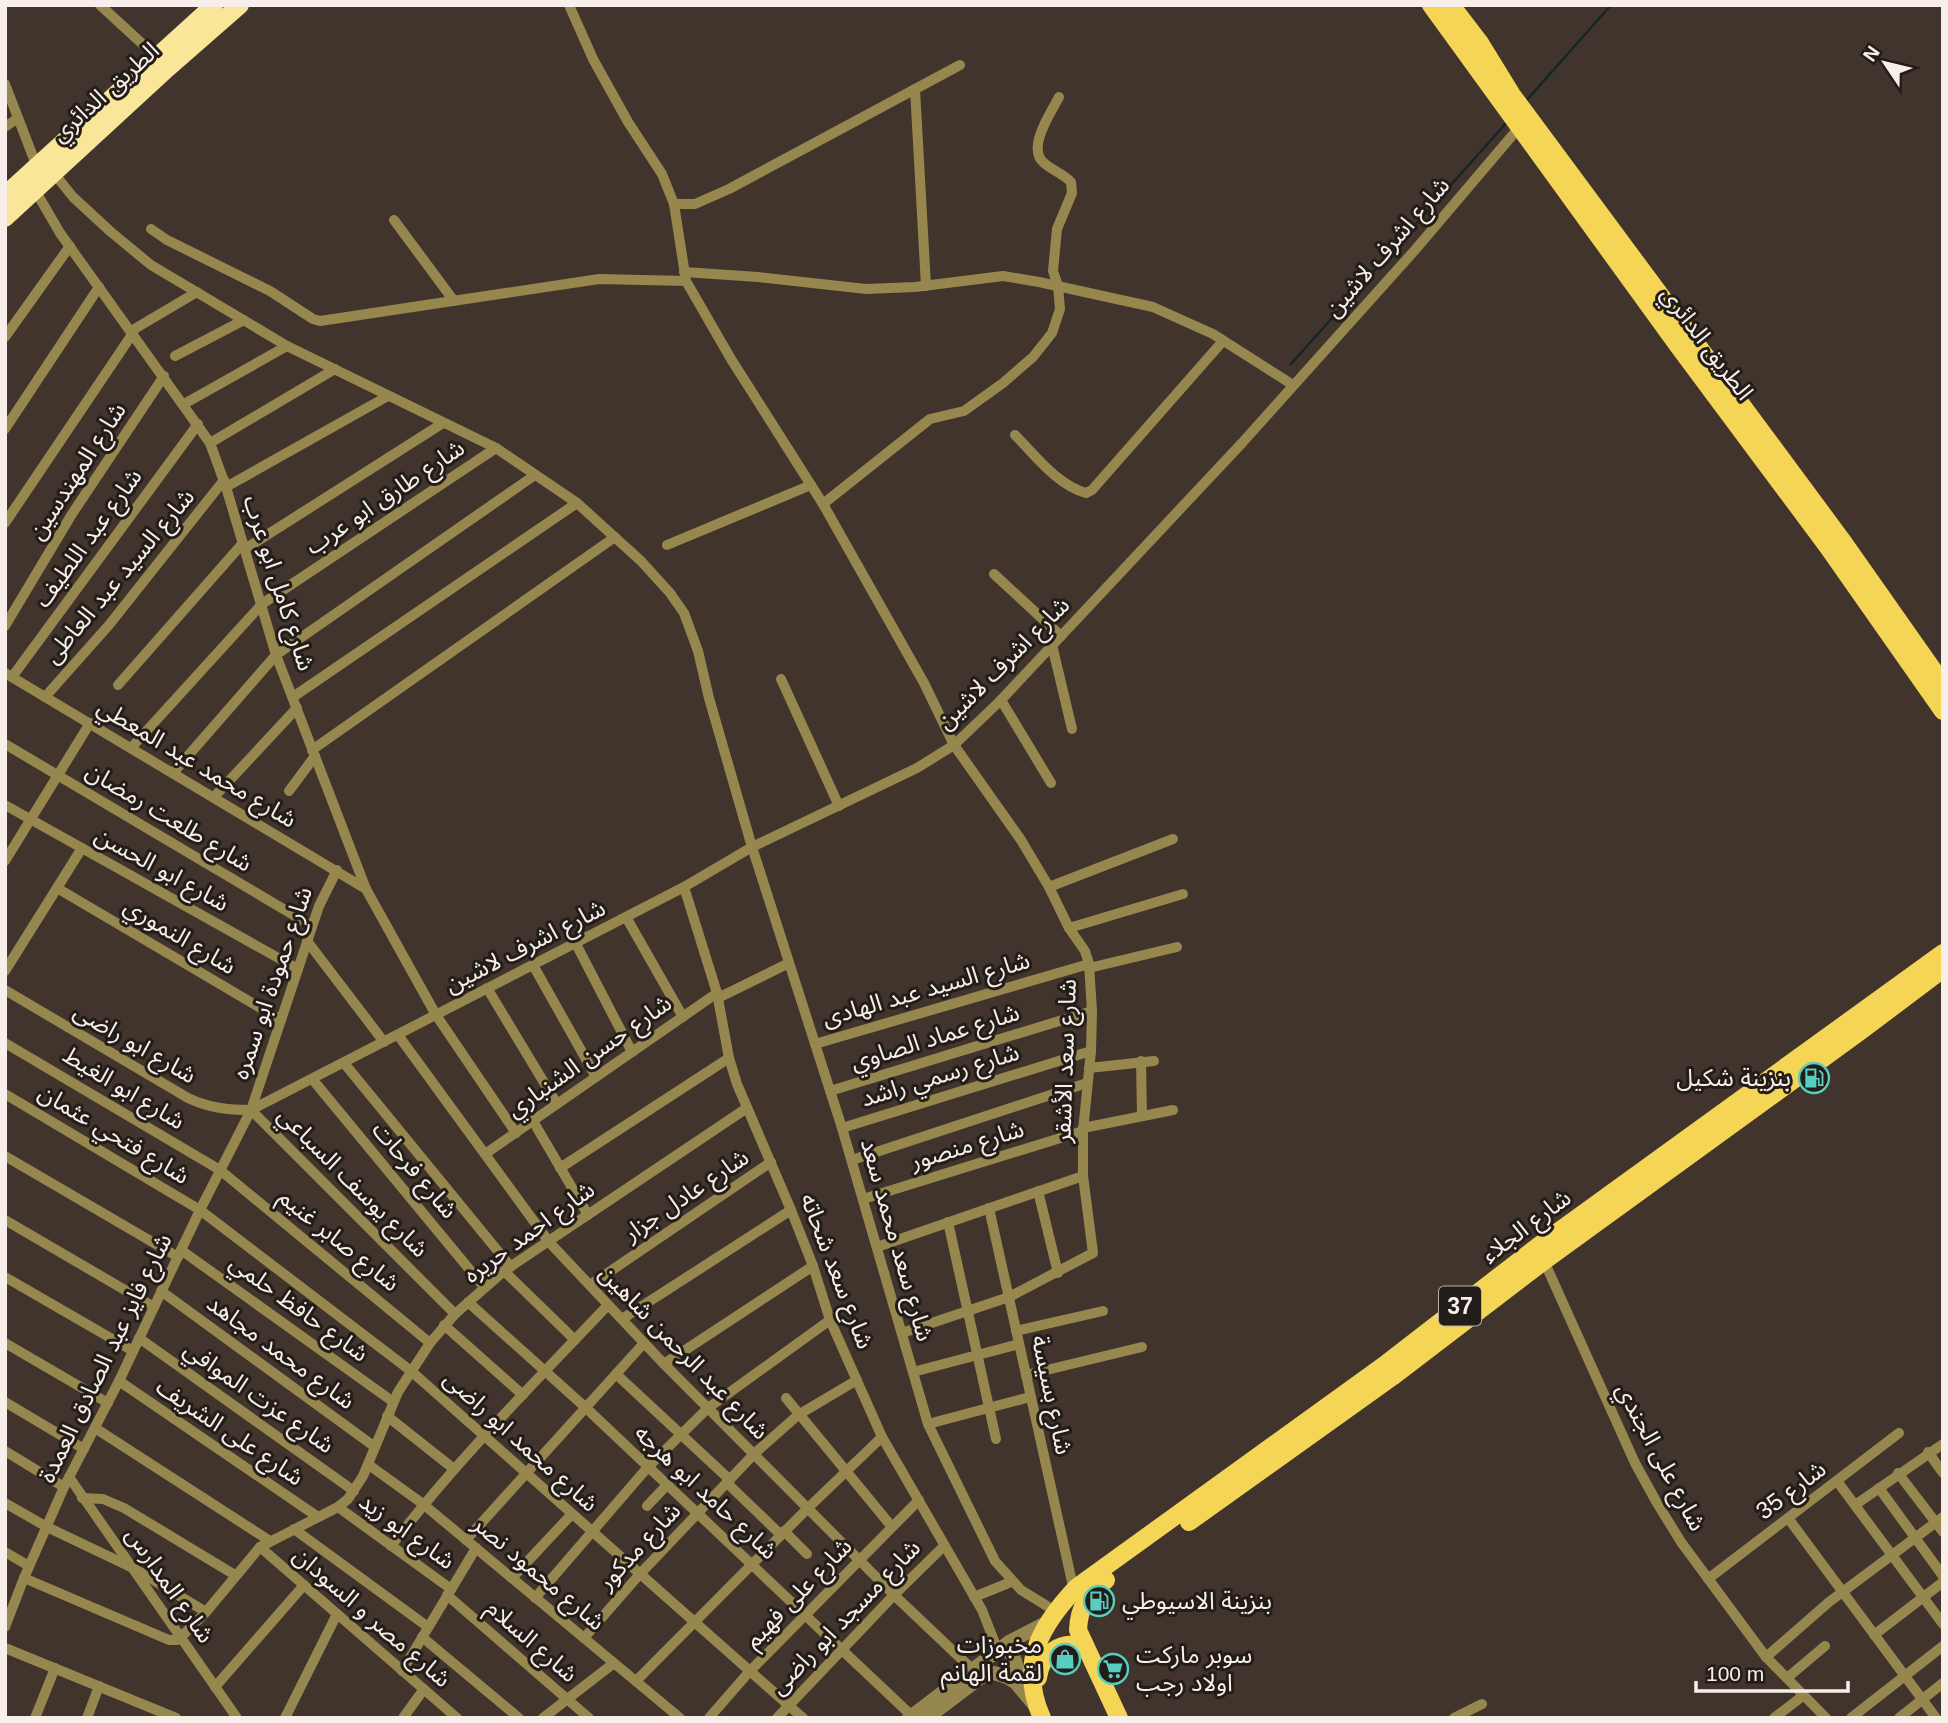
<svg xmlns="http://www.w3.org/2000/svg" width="1948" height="1723" font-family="Helvetica,'Noto Sans Arabic',sans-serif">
<rect width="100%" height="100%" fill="#41342c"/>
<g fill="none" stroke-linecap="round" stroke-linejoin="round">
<g stroke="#142526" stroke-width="2.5">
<path d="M1526,101L1611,5"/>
<path d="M1291,364L1508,121"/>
</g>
<g stroke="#96874e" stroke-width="10">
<path d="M100,5L161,61"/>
<path d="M569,5L593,59L628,122L662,174L674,204L686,281L731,359L823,504L924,683L954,745L1021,840L1049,887L1069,928L1085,951L1089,964L1092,1011L1091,1051L1083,1131V1176L1093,1253L1009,1297L902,1333"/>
<path d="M5,84L37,167"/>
<path d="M915,89L926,286"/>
<path d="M5,127L18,118"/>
<path d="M53,172L73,197L111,232L151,265L287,346L496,448L577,503L641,561L670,593L684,613L698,651L709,698L752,847L842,1128L928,1424L995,1561L1021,1590L1055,1611"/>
<path d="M35,190L60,233L210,443L226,487L276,655L366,889L436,1015L516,1133"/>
<path d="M674,204H695L729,189L960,65"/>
<path d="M394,220L454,301"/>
<path d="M151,229L167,240L270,291L313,319L320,321L599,279L686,281"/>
<path d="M684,272L758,277L866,289L915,287L1003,276L1039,282L1153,307L1213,334L1293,385"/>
<path d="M131,331L197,292"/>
<path d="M5,337L70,246"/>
<path d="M175,356L244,320"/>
<path d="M184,404L287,346"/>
<path d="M5,429L99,287"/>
<path d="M1015,435C1035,455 1057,485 1086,493L1092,490L1223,341"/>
<path d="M210,443L335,369"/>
<path d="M226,487L388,396"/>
<path d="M823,504L930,419L964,411L1003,383L1033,357L1052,333L1060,309L1058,286L1053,271L1057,229L1072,193L1071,182C1063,174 1052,170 1044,163C1026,148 1051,113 1059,97"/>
<path d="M5,523L133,333"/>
<path d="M667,545L811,485"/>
<path d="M245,549L443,423"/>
<path d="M994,574L1061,636"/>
<path d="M5,626L72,514L164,376"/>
<path d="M1052,645L1072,729"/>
<path d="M5,673L366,889"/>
<path d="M12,677L198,424"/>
<path d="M781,679L839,806"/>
<path d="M118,685L243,543"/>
<path d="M45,697L109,625L224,480"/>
<path d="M293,697L577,503"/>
<path d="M1001,700L1051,783"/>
<path d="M5,744L312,926"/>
<path d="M131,748L262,604L496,448"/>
<path d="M312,750L615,537"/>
<path d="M173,773L276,655L535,475"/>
<path d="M289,791L315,756"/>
<path d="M214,797L297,708"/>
<path d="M5,805L298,969"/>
<path d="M5,861L90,723"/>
<path d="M684,887L717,993L729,1058L737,1084L791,1210L813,1266L830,1320L882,1437L982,1610L998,1651"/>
<path d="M1049,887L1173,839"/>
<path d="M57,888L281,1020"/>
<path d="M626,917L683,1017"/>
<path d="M1069,928L1183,894"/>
<path d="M307,941L384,1042"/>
<path d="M576,944L632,1052"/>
<path d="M533,965L596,1077"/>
<path d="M1089,968L1177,947"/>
<path d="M5,971L82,848"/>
<path d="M487,988L557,1104"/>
<path d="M5,990L188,1098C209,1108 228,1110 251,1110L684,887L752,847L917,768L954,745L1001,700L1242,443L1415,250L1522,124"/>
<path d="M718,998L789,963"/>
<path d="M398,1035L549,1242L664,1364L894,1595L973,1670"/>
<path d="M5,1043L220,1170L430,1343"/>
<path d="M815,1044L1089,964"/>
<path d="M1141,1061L1142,1116"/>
<path d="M344,1063L511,1267"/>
<path d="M1089,1068L1154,1061"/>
<path d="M313,1080L484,1287"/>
<path d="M830,1091L1092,1011"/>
<path d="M5,1094L200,1210L411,1371L803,1718"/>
<path d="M251,1110L455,1314"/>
<path d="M533,1121L588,1215"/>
<path d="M842,1128L1091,1051"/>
<path d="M1083,1128L1173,1110"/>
<path d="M485,1154L717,993"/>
<path d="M5,1156L178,1257"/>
<path d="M852,1160L1087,1083"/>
<path d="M560,1168L729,1058"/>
<path d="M1038,1191L1058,1273"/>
<path d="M863,1199L1083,1131"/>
<path d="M989,1208L1074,1591"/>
<path d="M5,1220L154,1307"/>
<path d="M948,1222L996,1439"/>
<path d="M877,1247L1083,1176"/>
<path d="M181,1250L392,1401"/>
<path d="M1544,1261L1635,1463L1657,1503L1681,1542L1766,1657L1826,1718"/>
<path d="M504,1271L575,1340"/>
<path d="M5,1277L133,1351"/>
<path d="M590,1285L771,1162"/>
<path d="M161,1291L375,1447"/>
<path d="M468,1302L585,1407L912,1716"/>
<path d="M622,1319L791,1210"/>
<path d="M444,1325L523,1395"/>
<path d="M1016,1331L1103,1311"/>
<path d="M139,1338L354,1491"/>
<path d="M5,1343L108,1403"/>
<path d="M664,1364L813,1266"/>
<path d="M913,1372L1019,1344"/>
<path d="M616,1374L730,1480"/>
<path d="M1026,1375L1142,1347"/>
<path d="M119,1381L318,1517"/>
<path d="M786,1398L892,1527"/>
<path d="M5,1402L84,1449"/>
<path d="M387,1416L454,1469"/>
<path d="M928,1424L1030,1397"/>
<path d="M95,1428L270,1541"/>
<path d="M5,1451L64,1487"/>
<path d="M1928,1452L1943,1473"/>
<path d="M369,1465L423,1504L680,1718"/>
<path d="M1898,1473L1943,1532"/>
<path d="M69,1477L237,1718"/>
<path d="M1837,1481L1943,1624"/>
<path d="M727,1483L781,1535"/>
<path d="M1879,1488L1943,1576"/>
<path d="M82,1498L103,1499L124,1508L235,1575"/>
<path d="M5,1503L47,1527L135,1569L206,1612"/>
<path d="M1855,1505L1943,1444"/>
<path d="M647,1506L667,1485"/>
<path d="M338,1507L451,1589"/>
<path d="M1788,1518L1936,1718"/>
<path d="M294,1529L428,1627"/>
<path d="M784,1531L807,1554"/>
<path d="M466,1540L644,1343"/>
<path d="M391,1546C457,1460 534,1383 608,1305"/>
<path d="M260,1547L457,1718"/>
<path d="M5,1552L29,1566"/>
<path d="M24,1578L169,1640H178L206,1612L260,1547L338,1507L348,1499L363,1476L398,1392L430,1343L455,1314L504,1271L747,1108"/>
<path d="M512,1578L571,1515"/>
<path d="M1708,1579L1899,1433"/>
<path d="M447,1595L589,1718"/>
<path d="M974,1597L1011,1582"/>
<path d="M535,1598L648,1467L708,1408L830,1320"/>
<path d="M5,1627L24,1578L64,1487L119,1381L200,1210L251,1110L319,906L337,870"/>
<path d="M1874,1635L1943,1582"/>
<path d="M422,1637L519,1718"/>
<path d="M584,1638L639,1575L754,1454L798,1415L857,1380"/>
<path d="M5,1648L176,1718"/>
<path d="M1766,1657L1829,1602L1943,1517"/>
<path d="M402,1671L476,1548"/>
<path d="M1787,1678L1825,1646"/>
<path d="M636,1681L808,1508L882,1437"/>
<path d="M215,1687L304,1585"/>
<path d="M35,1718L55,1668"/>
<path d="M87,1718L99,1686"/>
<path d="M285,1718L337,1614"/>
<path d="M403,1718L424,1689"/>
<path d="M543,1718L614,1663"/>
<path d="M709,1718L749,1672L919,1500"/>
<path d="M777,1718L894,1595L944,1546"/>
<path d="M1454,1718L1482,1704"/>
<path d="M1774,1718L1804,1695"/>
<path d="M1851,1718L1943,1646"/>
<path d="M1899,1718L1943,1683"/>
</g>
<g stroke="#96874e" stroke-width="14">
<path d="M1002,1648C1016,1654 1020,1667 1012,1680"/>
<path d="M909,1718L1009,1642L1046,1623"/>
<path d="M927,1718L980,1678L994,1673L1007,1677L1016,1683L1037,1708"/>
</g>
<g stroke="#f5d555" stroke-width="18">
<path d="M1431,5L1679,347L1828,547L1943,711"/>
<path d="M1451,5L1480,43L1512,95L1841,539L1943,684"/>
<path d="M1189,1522L1392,1377L1544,1261L1862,1030L1943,969"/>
<path d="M1106,1580C1087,1593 1079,1608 1078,1630L1119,1718"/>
<path d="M1038,1678C1041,1654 1060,1640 1084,1646"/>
<path d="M1042,1718C1018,1664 1040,1626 1077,1587L1383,1366L1537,1247L1943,953"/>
</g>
<g stroke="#f9e698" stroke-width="18">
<path d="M5,195L214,5"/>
<path d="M5,218L168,68L240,5"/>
</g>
</g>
<defs>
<g id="fuel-ring" transform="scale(1.575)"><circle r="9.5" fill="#231d1a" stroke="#58cec0" stroke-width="1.5"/><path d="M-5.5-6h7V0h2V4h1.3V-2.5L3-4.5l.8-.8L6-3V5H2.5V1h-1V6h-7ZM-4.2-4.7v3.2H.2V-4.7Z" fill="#58cec0"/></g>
<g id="shop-ring" transform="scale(1.575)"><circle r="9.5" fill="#231d1a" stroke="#58cec0" stroke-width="1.5"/><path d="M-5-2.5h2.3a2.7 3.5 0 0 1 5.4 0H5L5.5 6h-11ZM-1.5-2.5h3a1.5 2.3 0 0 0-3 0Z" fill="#58cec0"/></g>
<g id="supermarket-ring" transform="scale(1.575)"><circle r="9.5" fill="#231d1a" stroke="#58cec0" stroke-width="1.5"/><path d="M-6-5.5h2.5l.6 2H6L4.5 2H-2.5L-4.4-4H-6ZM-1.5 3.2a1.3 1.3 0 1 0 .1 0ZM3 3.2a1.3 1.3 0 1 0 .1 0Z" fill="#58cec0"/></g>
</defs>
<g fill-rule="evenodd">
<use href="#fuel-ring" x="1814" y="1078"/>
<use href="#fuel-ring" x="1099" y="1601"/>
<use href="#shop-ring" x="1065" y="1659"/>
<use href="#supermarket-ring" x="1113" y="1669"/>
</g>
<g text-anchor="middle" stroke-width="6" stroke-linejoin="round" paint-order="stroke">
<rect fill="#231d1a" stroke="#b8b0ac" stroke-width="2" x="1439" y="1286.5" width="42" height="39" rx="5"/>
<g font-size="23" font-weight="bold" fill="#f8efea">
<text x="1460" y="1314">37</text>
</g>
<g font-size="24" fill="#f8efea" stroke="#231d1a">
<text transform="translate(105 92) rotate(-42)" y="8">الطريق الدائري</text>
<text transform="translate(1387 247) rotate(-49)" y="8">شارع اشرف لاشين</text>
<text transform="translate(1707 343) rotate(53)" y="8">الطريق الدائري</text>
<text transform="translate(77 471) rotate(-57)" y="8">شارع المهندسين</text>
<text transform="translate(385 497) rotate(-34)" y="8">شارع طارق ابو عرب</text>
<text transform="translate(88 538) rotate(-54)" y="8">شارع عبد اللطيف</text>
<text transform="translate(119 576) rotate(-50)" y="8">شارع السيد عبد العاطى</text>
<text transform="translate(279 583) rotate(72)" y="8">شارع كامل ابو عرب</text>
<text transform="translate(1003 663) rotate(-45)" y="8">شارع اشرف لاشين</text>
<text transform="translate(197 763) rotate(31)" y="8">شارع محمد عبد المعطي</text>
<text transform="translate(169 817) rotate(31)" y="8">شارع طلعت رمضان</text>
<text transform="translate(162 869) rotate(29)" y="8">شارع ابو الحسن</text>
<text transform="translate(180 936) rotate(31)" y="8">شارع النموري</text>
<text transform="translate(525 946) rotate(-27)" y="8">شارع اشرف لاشين</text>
<text transform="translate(272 983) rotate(-71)" y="8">شارع حمودة ابو سمره</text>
<text transform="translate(926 989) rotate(-16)" y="8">شارع السيد عبد الهادى</text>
<text transform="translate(935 1037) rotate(-17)" y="8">شارع عماد الصاوي</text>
<text transform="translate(135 1043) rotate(30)" y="8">شارع ابو راضى</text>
<text transform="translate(589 1056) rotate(-35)" y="8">شارع حسن الشنباري</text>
<text transform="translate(1065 1061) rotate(-88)" y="8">شارع سعد الأشقر</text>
<text transform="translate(940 1075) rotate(-17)" y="8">شارع رسمي راشد</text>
<text transform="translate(124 1088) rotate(31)" y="8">شارع ابو الغيط</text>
<text transform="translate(114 1134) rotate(31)" y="8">شارع فتحي عثمان</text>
<text transform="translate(967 1145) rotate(-17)" y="8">شارع منصور</text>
<text transform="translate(415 1170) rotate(50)" y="8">شارع فرحات</text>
<text transform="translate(353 1182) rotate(45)" y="8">شارع يوسف السباعي</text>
<text transform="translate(686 1195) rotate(-34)" y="8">شارع عادل جزار</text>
<text transform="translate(1526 1226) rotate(-37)" y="8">شارع الجلاء</text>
<text transform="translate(529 1232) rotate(-36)" y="8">شارع احمد حريره</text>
<text transform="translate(339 1240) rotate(39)" y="8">شارع صابر غنيم</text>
<text transform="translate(897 1240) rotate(74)" y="8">شارع سعد محمد سعد</text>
<text transform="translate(837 1271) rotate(69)" y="8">شارع سعد شحاته</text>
<text transform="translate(299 1308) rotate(36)" y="8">شارع حافظ حلمي</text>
<text transform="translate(281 1352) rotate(36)" y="8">شارع محمد مجاهد</text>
<text transform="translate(684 1352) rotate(46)" y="8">شارع عبد الرحمن شاهين</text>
<text transform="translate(105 1358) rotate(-64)" y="8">شارع فايز عبد الصادق العمدة</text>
<text transform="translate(1052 1395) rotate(78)" y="8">شارع بسيسة</text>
<text transform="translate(259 1397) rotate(35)" y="8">شارع عزت الموافي</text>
<text transform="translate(230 1432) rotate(34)" y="8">شارع على الشريف</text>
<text transform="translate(521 1441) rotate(42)" y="8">شارع محمد ابو راضى</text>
<text transform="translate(1661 1457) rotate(62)" y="8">شارع على الجندي</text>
<text transform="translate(1791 1490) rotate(-37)" y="8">شارع 35</text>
<text transform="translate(706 1492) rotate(43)" y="8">شارع حامد ابو هرجه</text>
<text transform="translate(407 1531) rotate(36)" y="8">شارع ابو زيد</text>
<text transform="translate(639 1546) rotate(-47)" y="8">شارع مدكور</text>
<text transform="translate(539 1573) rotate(40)" y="8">شارع محمود نصر</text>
<text transform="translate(170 1585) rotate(55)" y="8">شارع المدارس</text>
<text transform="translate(798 1593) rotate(-46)" y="8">شارع على فهيم</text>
<text transform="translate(372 1617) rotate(41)" y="8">شارع مصر و السودان</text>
<text transform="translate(845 1617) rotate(-46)" y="8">شارع مسجد ابو راضى</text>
<text transform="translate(532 1641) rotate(41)" y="8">شارع السلام</text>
</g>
<g font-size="24" fill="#f8efea" stroke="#231d1a" text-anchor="end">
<text x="1791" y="1086">بنزينة شكيل</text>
<text x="1122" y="1609" text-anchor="start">بنزينة الاسيوطي</text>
<text x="1042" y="1653">مخبوزات<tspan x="1042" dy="28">لقمة الهانم</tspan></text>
<text x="1136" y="1663" text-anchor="start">سوبر ماركت<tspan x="1136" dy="28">اولاد رجب</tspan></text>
</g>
</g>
<rect width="1948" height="1723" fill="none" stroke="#f8efea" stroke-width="14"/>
<g transform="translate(1885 63) rotate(305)" stroke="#231d1a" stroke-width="5" paint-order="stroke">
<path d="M0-5L12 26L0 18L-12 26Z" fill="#f8efea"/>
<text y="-10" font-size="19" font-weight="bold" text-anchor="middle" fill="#f8efea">N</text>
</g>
<path d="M1696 1681v10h152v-10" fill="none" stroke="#f8efea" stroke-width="3.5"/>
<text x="1706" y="1681" font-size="21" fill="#f8efea" stroke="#231d1a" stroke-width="5" paint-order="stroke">100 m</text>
</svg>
